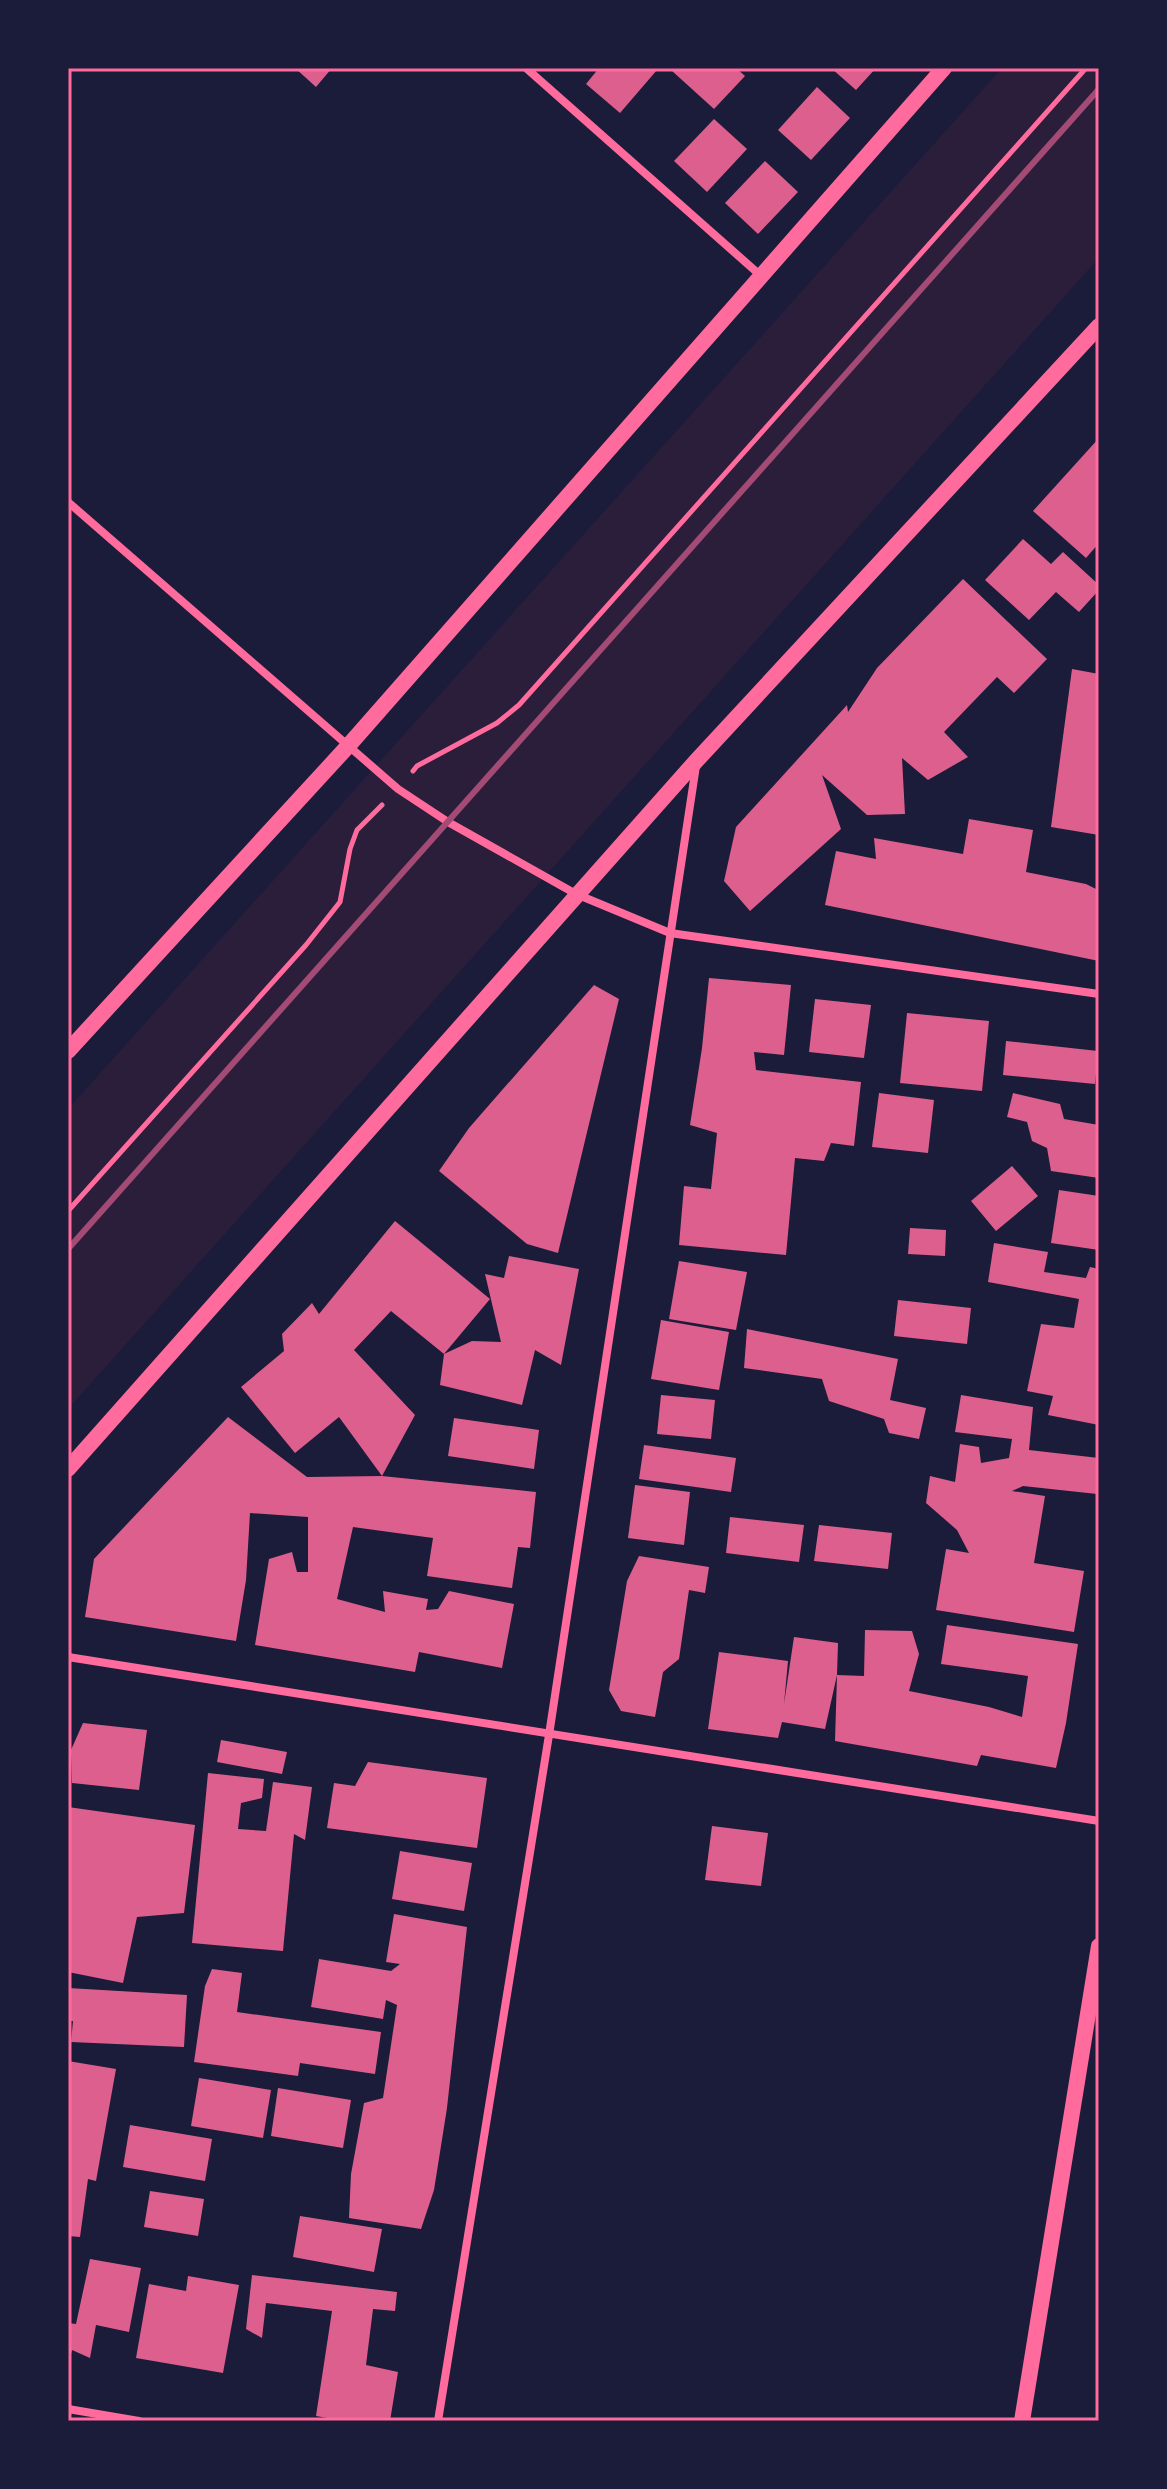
<svg xmlns="http://www.w3.org/2000/svg" width="1167" height="2489" font-family="'Fira Sans',sans-serif">
<rect width="100%" height="100%" fill="#1b1b3a"/>
<path fill="#2a1e3b" d="M1002,68H1099V258L68,1409V1109Z"/>
<g fill="#dd5f8e">
<path d="M295,68H332L316,87Z"/>
<path d="M599,68H655L657,70L620,113L586,84Z"/>
<path d="M673,68H736L745,76L714,109L671,70Z"/>
<path d="M831,68H876L856,90Z"/>
<path d="M817,87L850,118L811,160L778,130Z"/>
<path d="M714,119L747,149L707,192L674,161Z"/>
<path d="M765,161L798,192L758,234L725,203Z"/>
<path d="M1099,438V543L1086,558L1033,511Z"/>
<path d="M1023,539L1051,564L1063,552L1099,585V590L1079,612L1056,592L1029,620L985,580Z"/>
<path d="M963,579L1047,659L1014,693L997,677L944,732L968,757L928,780L902,758L905,814L867,815L822,775L841,829L750,911L724,881L736,827L847,705L848,712L877,668Z"/>
<path d="M1072,669L1099,674V835L1051,827Z"/>
<path d="M969,819L1033,830L1026,872L1086,884L1096,889L1099,882V961L825,905L836,851L876,859L874,838L963,854Z"/>
<path d="M709,978L791,985L784,1055L754,1052L756,1070L861,1082L854,1146L831,1143L824,1161L795,1158L786,1255L679,1245L684,1186L711,1189L717,1133L690,1125L702,1048Z"/>
<path d="M594,985L619,999L558,1253L527,1244L439,1171L469,1128Z"/>
<path d="M815,999L871,1005L864,1058L809,1052Z"/>
<path d="M907,1013L989,1021L982,1091L900,1083Z"/>
<path d="M1006,1041L1098,1051L1095,1084L1003,1075Z"/>
<path d="M879,1093L934,1100L928,1153L872,1147Z"/>
<path d="M1013,1093L1060,1104L1064,1119L1099,1125V1178L1051,1171L1047,1148L1032,1141L1027,1122L1007,1117Z"/>
<path d="M1012,1166L1038,1196L996,1231L971,1201Z"/>
<path d="M1059,1190L1099,1196V1250L1051,1243Z"/>
<path d="M395,1221L490,1299L444,1354L472,1341L501,1342L485,1274L504,1278L509,1256L579,1269L561,1365L535,1350L522,1405L440,1385L444,1354L391,1311L354,1350L415,1415L382,1476L536,1492L530,1548L518,1547L512,1588L427,1576L433,1538L353,1527L337,1599L385,1612L383,1591L428,1599L426,1610L438,1609L449,1591L514,1604L502,1668L419,1652L415,1672L255,1645L269,1559L292,1552L297,1572H308V1517L250,1513L246,1580L236,1641L85,1617L94,1559L228,1417L307,1477L382,1476L339,1417L295,1453L241,1387L284,1351L282,1334L312,1303L319,1314Z"/>
<path d="M910,1228L946,1230L945,1256L908,1254Z"/>
<path d="M994,1243L1048,1252L1044,1272L1086,1278L1090,1267L1099,1269V1425L1048,1415L1053,1396L1027,1391L1041,1324L1074,1328L1079,1299L988,1282Z"/>
<path d="M679,1261L747,1272L736,1330L669,1319Z"/>
<path d="M898,1300L971,1308L967,1344L894,1336Z"/>
<path d="M661,1320L729,1332L719,1390L651,1379Z"/>
<path d="M747,1329L898,1359L890,1400L926,1408L919,1439L889,1433L884,1419L829,1401L822,1379L744,1368Z"/>
<path d="M661,1395L715,1400L711,1439L657,1434Z"/>
<path d="M961,1395L1033,1407L1029,1450L1099,1458L1097,1494L1023,1486L1012,1491L1045,1496L1034,1563L1084,1571L1074,1632L936,1610L946,1549L969,1553L957,1530L926,1503L930,1476L955,1482L960,1444L979,1447L981,1463L1009,1458L1012,1439L955,1432Z"/>
<path d="M454,1418L539,1430L534,1469L448,1456Z"/>
<path d="M644,1445L736,1458L731,1492L639,1479Z"/>
<path d="M635,1485L690,1492L684,1545L628,1538Z"/>
<path d="M730,1517L804,1525L799,1562L726,1553Z"/>
<path d="M819,1525L892,1533L888,1569L814,1561Z"/>
<path d="M639,1556L709,1567L705,1593L689,1590L679,1659L663,1672L655,1717L621,1711L609,1690L627,1581Z"/>
<path d="M947,1625L1078,1644L1066,1723L1056,1768L981,1755L977,1766L835,1741L837,1675L864,1676L865,1630L912,1631L919,1654L909,1691L989,1707L1022,1717L1028,1676L941,1664Z"/>
<path d="M794,1637L838,1643L837,1675L825,1729L782,1722L778,1738L708,1729L719,1652L788,1661L784,1704Z"/>
<path d="M83,1723L147,1730L139,1790L72,1783L71,1750Z"/>
<path d="M221,1740L287,1752L282,1774L217,1762Z"/>
<path d="M368,1762L487,1778L477,1848L327,1828L334,1783L355,1786Z"/>
<path d="M208,1773L264,1779L262,1798L241,1803L238,1829L266,1831L273,1782L312,1787L305,1840L294,1834L283,1951L192,1943Z"/>
<path d="M68,1807L195,1825L184,1913L137,1917L123,1983L68,1972Z"/>
<path d="M712,1826L768,1833L761,1886L705,1880Z"/>
<path d="M400,1851L472,1863L464,1911L392,1899Z"/>
<path d="M394,1914L467,1927L447,2108L434,2190L421,2229L349,2218L351,2174L364,2103L383,2098L397,2005L386,2000L383,2019L311,2007L319,1959L391,1971L400,1964L386,1962Z"/>
<path d="M212,1969L242,1973L237,2012L381,2032L375,2074L300,2063L298,2076L194,2062L205,1986Z"/>
<path d="M68,1988L187,1995L184,2047L71,2042L73,2021H68Z"/>
<path d="M68,2061L116,2069L96,2181L88,2179L80,2237L68,2236Z"/>
<path d="M199,2078L271,2090L263,2138L191,2126Z"/>
<path d="M278,2088L351,2100L343,2148L271,2136Z"/>
<path d="M130,2125L212,2139L205,2181L123,2167Z"/>
<path d="M150,2191L204,2199L198,2236L144,2227Z"/>
<path d="M300,2216L382,2229L374,2272L293,2257Z"/>
<path d="M90,2259L141,2268L129,2332L96,2325L90,2358L72,2350L68,2365V2323L76,2324Z"/>
<path d="M252,2275L397,2292L395,2311L373,2309L366,2365L398,2372L390,2421H345L316,2416L332,2311L266,2303L262,2338L246,2329Z"/>
<path d="M188,2276L239,2285L223,2373L136,2358L149,2284L186,2291Z"/>
</g>
<g fill="none" stroke-linecap="round" stroke-linejoin="round">
<g stroke="#ff6b9d" stroke-width="5">
<path d="M413,771L417,766L497,723L519,705L1086,68"/>
<path d="M68,1211L306,945L340,902L350,849L357,830L382,805"/>
</g>
<g stroke="#ff6b9d" stroke-width="8">
<path d="M526,68L760,275"/>
<path d="M68,502L398,789L448,822L576,894L670,933L1099,994"/>
<path d="M68,1657L1099,1821"/>
<path d="M68,2409L139,2421"/>
<path d="M438,2421L549,1735L696,766"/>
</g>
<g stroke="#ff6b9d" stroke-width="16">
<path d="M68,1051L349,745L944,68"/>
<path d="M68,1469L697,760L1099,326"/>
<path d="M1022,2421L1099,1946"/>
</g>
<path stroke="#a44b75" stroke-width="6" d="M68,1249L1099,89"/>
</g>
<rect width="1167" height="2489" fill="none" stroke="#1b1b3a" stroke-width="140"/>
<rect x="70" y="70" width="1027" height="2349" fill="none" stroke="#ff6b9d" stroke-width="3"/>
</svg>
